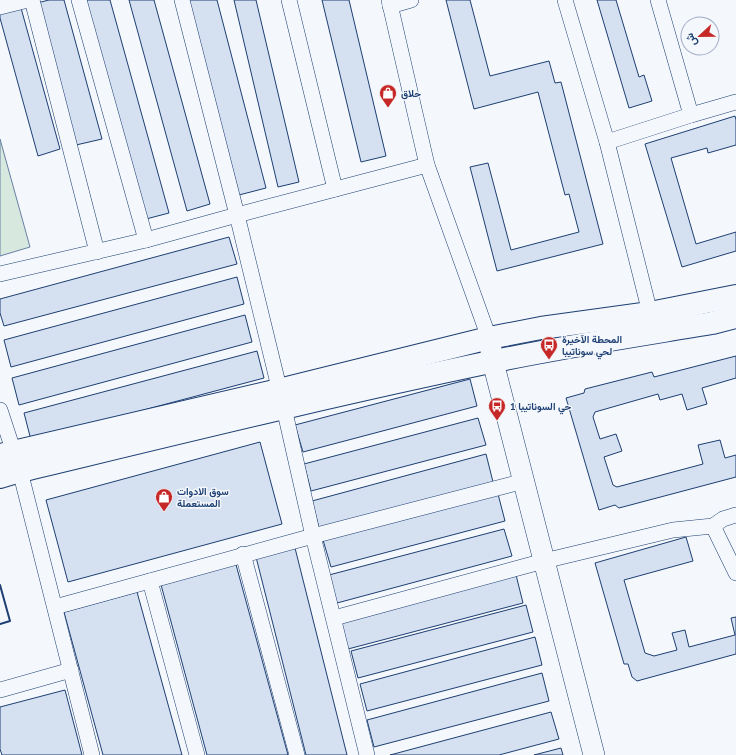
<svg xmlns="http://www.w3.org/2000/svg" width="736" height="755" font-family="'PT Sans',Vazirmatn,sans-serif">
<rect width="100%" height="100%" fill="#f4f7fb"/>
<path fill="#d7e8df" stroke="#687fa3" d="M0,139L30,247L0,256Z"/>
<g fill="#d5e0f0" stroke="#1d3f73">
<path d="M49,0H64L102,139L76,145L37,3Z"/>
<path d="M85,0H110L169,213L146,219Z"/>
<path d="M129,0H154L210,204L187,211Z"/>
<path d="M189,0H217L266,188L239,195Z"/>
<path d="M234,0H256L299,182L278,187Z"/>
<path d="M322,0H349L386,156L361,162Z"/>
<path d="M446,0H470L490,76L549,61L555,83L561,82L603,244L497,271L470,167L488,163L511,250L579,232L569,194L565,195L538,92L474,109Z"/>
<path d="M597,0H616L639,77L644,75L652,101L629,108Z"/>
<path d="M21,8L60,149L38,156L0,18V14Z"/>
<path d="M735,116L736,120V145L708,153L707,148L671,158L696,244L736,232V251L682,267L645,144Z"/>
<path d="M229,237L237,264L4,326L0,313V299Z"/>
<path d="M237,277L244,304L11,367L4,340Z"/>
<path d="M245,315L252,342L19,405L12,378Z"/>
<path d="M257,351L264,378L31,440L24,413Z"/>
<path d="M736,356V378L702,388L707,404L687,410L682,394L660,400L658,394L595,412L593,417L600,439L616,434L622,451L604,457L613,485L617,487L703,464L698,445L720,440L725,458L736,455V477L619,508L615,505L599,510L566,398L584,393L585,389L652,372L654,377Z"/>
<path d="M470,379L477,406L303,452L295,425Z"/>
<path d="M478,418L486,445L311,491L304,464Z"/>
<path d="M260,442L282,524L68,582L46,500Z"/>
<path d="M486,454L493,482L319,528L312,501Z"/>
<path d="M498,494L505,521L331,567L323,540Z"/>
<path d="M504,529L512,556L337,603L329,575Z"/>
<path d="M686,537L693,561L624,580L645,653L654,656L677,650L672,633L685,630L689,647L735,635L731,618L736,617V654L637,681L632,677L628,664H624L595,563Z"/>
<path d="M295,548L347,755H306L256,557Z"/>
<path d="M235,561L288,755H207L160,581Z"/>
<path d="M516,575L523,603L348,649L341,622Z"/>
<path d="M137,592L182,755H103L64,612Z"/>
<path d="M526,605L533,632L358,678L351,651Z"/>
<path d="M535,637L542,665L367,711L360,684Z"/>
<path d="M542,673L549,701L374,747L367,720Z"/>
<path d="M65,690L82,755H2L0,749V707Z"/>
<path d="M551,712L559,739L499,755H390Z"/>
<path d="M561,748L563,755H534Z"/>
</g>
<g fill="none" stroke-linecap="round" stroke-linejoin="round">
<g stroke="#1d3f73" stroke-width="16">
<g id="street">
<path d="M32,0L97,252"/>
<path d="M79,0L146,240"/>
<path d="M182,0L237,215L284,408L313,536L367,755"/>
<path d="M289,0L335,189"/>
<path d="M389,0L427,165L489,338"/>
<path d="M565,0L607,142L650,313"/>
<path d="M658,0L691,115L736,102"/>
<path d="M390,6L411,0"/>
<path d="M0,7L28,0"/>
<path d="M607,142L691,115"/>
<path d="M0,274L146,240L237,215L427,165"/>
<path d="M0,410L20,471L92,755"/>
<path d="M713,526L736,573"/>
<path d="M243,554L297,755"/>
<path d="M150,581L197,755"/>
<path d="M55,607L313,536L524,481"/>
<path d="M334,618L544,561L673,530L713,526L723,519L736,515"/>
<path d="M0,690L71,670"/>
</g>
</g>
<g stroke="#1d3f73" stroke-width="22">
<path id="secondary" d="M489,338L493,362L594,755"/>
</g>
<g stroke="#1d3f73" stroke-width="24">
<g id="primary">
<path d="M0,455L279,390L489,338L541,328L650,313L736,296"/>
<path d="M0,477L20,471C178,433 336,394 495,361C567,346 640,335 712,323L736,317"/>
</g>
</g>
<use href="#street" stroke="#f4f7fb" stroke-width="15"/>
<use href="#secondary" stroke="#f4f7fb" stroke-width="21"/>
<use href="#primary" stroke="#f4f7fb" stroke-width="22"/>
<path stroke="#1d3f73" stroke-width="2" d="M0,585L10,621L0,624"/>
</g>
<defs>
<g id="shop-pin" transform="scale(0.9)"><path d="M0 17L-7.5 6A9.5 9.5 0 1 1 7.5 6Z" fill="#c62828" stroke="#f4f7fb"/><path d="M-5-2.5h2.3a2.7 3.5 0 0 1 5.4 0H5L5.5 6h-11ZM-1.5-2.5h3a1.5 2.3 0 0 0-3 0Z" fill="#fff"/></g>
<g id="bus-pin" transform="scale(0.9)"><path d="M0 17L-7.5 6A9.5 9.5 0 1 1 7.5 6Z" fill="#c62828" stroke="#f4f7fb"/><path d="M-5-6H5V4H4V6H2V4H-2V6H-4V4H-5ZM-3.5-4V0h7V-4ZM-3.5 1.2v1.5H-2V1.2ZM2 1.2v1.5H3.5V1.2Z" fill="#fff"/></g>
</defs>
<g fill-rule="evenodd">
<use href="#shop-pin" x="388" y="93"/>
<use href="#bus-pin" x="549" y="345"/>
<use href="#bus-pin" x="497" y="406"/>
<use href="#shop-pin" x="164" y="497"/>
</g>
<g text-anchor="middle" stroke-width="3" stroke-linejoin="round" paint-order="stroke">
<g font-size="10" font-weight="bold" fill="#1d3f73" stroke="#f4f7fb" text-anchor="start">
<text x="401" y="97">حلاق</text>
<text x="562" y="343">المحطة الآخيرة<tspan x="562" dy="12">لحي سوناتيبا</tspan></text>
<text x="510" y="410">حي السوناتيبا 1</text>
<text x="177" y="495">سوق الادوات<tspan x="177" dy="12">المستعملة</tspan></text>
</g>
</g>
<g transform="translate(700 36) rotate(248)"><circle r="19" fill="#f4f7fb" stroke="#9eadc5"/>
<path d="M0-3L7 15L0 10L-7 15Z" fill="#c62828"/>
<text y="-6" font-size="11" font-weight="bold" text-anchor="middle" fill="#1d3f73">ش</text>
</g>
</svg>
